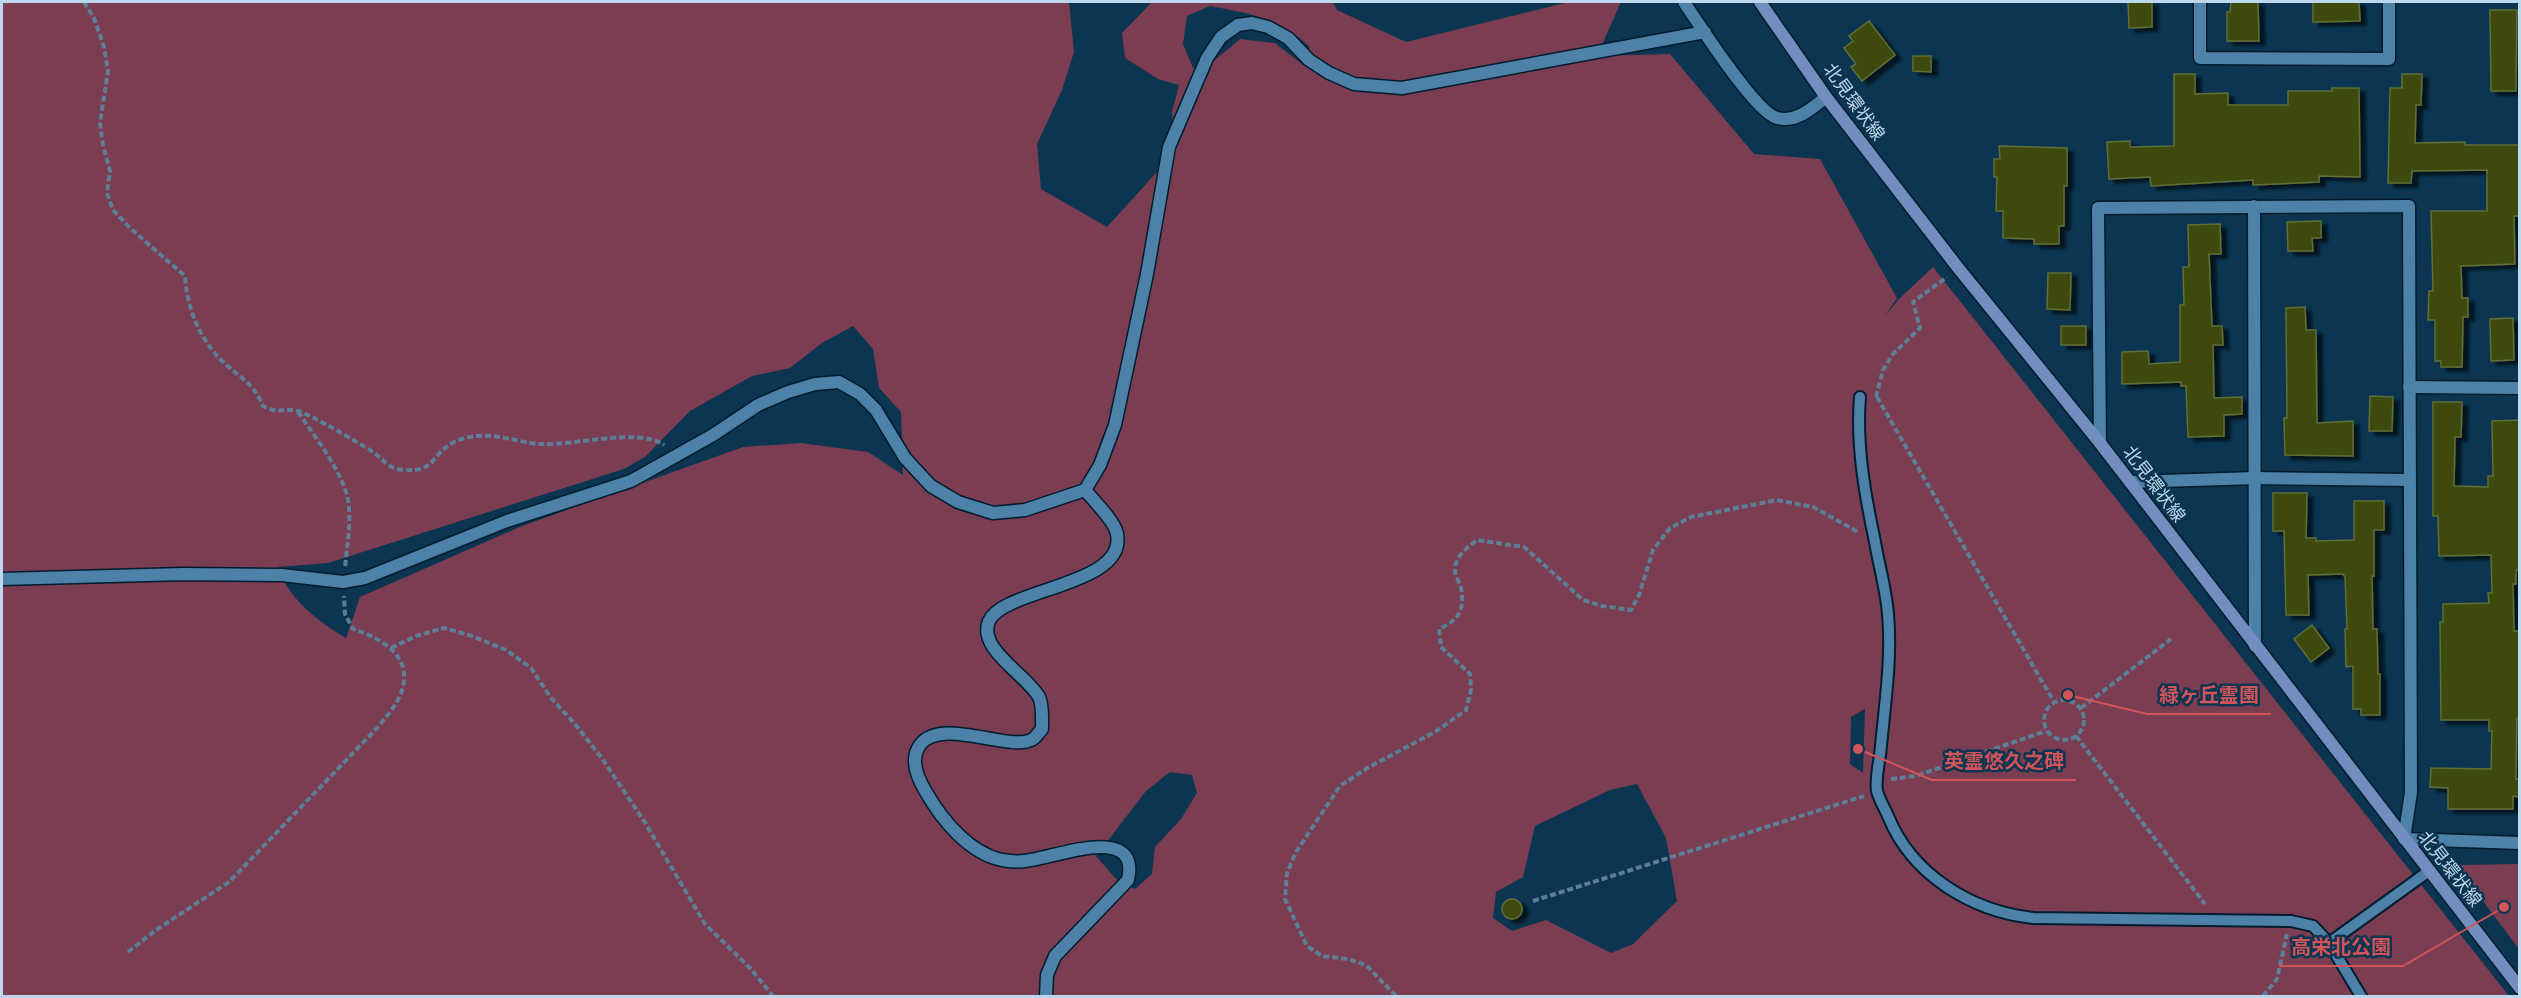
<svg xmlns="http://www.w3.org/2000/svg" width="2521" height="998" font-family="Manrope,'Noto Sans JP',sans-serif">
<defs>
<filter id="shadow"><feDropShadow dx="6" dy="4" stdDeviation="1.5" flood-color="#0009"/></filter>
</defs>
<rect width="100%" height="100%" fill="#0b3550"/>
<g fill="#7b3d51" fill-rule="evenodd">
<path d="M2,2H1069L1074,52L1062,90L1037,144L1041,189L1107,227L1175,152L1172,112L1179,85L1158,79L1125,58L1122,33L1152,2H1333L1337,10L1406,42L1569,2H1621L1597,56L1670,54L1754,154L1820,159L1897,298L1885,316L1898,300L1933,267L2509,996H2ZM1210,6C1251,14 1278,17 1310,47L1303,65L1275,43L1240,39L1215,60L1193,68L1183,44L1187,16ZM853,326L873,349L879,388L901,412L903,475L868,452L801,443L743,447L522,526L360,597L346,638C318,621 288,599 278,567L328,563L624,469L645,457L690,411L752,376L790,368L822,343ZM1865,709L1863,773L1850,764L1851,717ZM1170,772L1192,775L1197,793L1181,819L1155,847L1152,874L1135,889L1116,879L1096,856L1146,791ZM1637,784L1666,838L1677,901L1633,944L1611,953L1546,920L1512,931L1493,918L1496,892L1523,877L1535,826L1610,790Z"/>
<path d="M2519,864H2520L2519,949L2456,865Z"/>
</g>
<g fill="#3d4a0f" stroke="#606e37" stroke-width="1.5" filter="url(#shadow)">
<path d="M2128,2H2152V27L2129,28Z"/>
<path d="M2231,2H2258L2259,41H2227V12H2230Z"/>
<path d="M2313,2H2359L2360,21L2313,22Z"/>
<path d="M2490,10H2517L2516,91H2491Z"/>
<path d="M1869,21L1895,55L1862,81L1851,67L1856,64L1844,48L1853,41L1849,36Z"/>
<path d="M1913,56H1931V72L1913,71Z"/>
<path d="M2174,74H2195V94L2228,93V105H2288V91H2332V88H2359L2360,177L2319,176V182L2253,185V180L2151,186L2150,177L2109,179L2107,142L2130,141V147L2174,146Z"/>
<path d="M2402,74H2422L2421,105H2416L2415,143L2465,142V145H2520L2519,216H2514L2515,264L2461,266L2462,298H2468V317H2463L2462,367H2441V361H2435V320H2428L2429,291H2433L2431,211H2487V170L2412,171L2411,183H2388L2390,88H2402Z"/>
<path d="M1999,146L2067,148V186H2064V226H2059V244H2034V239L2003,238V211H1996L1997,177H1994V159H2000Z"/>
<path d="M2321,221V238H2312L2313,251H2288L2287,222Z"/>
<path d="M2220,224L2221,254H2209L2212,326H2222L2223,345H2213L2214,398L2242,397V414L2224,415V436L2188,437L2186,386H2181V382L2122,384V352L2148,351L2149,364L2180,362V305H2184L2183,267H2189L2188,225Z"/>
<path d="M2048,273H2071L2070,310L2047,309Z"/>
<path d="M2305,307L2306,330H2316L2317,423L2353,421V456L2285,455L2284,418H2287L2286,308Z"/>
<path d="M2513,318L2514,360L2491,361L2490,319Z"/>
<rect x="2061" y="326" width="25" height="19"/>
<path d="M2370,396L2393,397L2392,431H2369Z"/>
<path d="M2433,402H2462L2461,437H2455L2454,486L2488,487V476H2493L2492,421L2520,420V570H2516V584H2513L2514,631H2519L2520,718H2517L2516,779H2520V797L2513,796V809H2448V788L2430,787L2431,768L2491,769L2492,731H2489V720H2441L2440,622H2443V604L2489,603L2488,593H2492L2491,555L2439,556L2438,516H2433Z"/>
<path d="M2273,493H2307L2306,538H2316V541L2354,540V501H2384V530H2374V576H2372L2373,629H2377L2378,674H2380V715H2361V709H2353V666L2346,667L2345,629H2347L2345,577L2343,574L2308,575L2309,615H2286L2284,531H2273Z"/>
<path d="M2312,625L2329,648L2311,662L2294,639Z"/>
<circle cx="1512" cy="909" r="10"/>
</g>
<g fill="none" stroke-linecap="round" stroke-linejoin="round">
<g stroke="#011c2e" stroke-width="14">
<g id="service">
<path d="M1860,397C1856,445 1865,495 1875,542C1879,566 1886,589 1888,614C1892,657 1885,703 1881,746C1880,760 1875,777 1877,791C1879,799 1885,809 1888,816C1912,875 1971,911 2033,918L2291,921L2313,926L2329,943L2361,996"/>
<path d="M2329,943L2429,871"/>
</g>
</g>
<g stroke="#011c2e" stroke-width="15">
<g id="minor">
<path d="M1684,2C1699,24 1754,111 1777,118C1797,123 1812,108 1826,97"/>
<path d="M2200,2V58L2389,59V2"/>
<path d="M2254,206L2255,646"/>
<path d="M2409,387L2520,388"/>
<path d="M2100,443L2098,208L2409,206L2411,792L2404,839L2520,843"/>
<path d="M2130,482L2256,478L2410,480"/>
<path d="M2,579L183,574L282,575L343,582L365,578L507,521L631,481L713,435L758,405L788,392L815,384L839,382L860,394L876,410L905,458L931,486L958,502L993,513L1025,510L1085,490L1100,465L1115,425L1147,274L1169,147L1207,58L1221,37L1238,25L1252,23L1268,27L1288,38L1309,60L1329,73L1354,84L1402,88L1705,32"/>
<path d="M1046,996L1047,975L1055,956L1128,880C1141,821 1052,859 1024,861C1018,862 1008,861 1002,860C969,853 942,820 926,792C918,779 909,760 920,745C941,716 1011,753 1033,739C1036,737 1039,732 1042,729C1042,719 1043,705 1039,697C1027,675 977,649 989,621C1004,588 1127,586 1117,534C1115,521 1093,500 1085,490"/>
</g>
</g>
<g stroke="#011c2e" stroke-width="15">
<path id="secondary" d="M1760,2L1826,97L1959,269L2100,443L2520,988"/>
</g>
<g stroke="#5c7f97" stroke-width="4" stroke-dasharray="6 3" stroke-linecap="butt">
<path d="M84,2L94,18L104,47L108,71L100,123L103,145L110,171L107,193L113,210L131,229L185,276C187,308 199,338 222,361C240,378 253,382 263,406C278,414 284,408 298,411C310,414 357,442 370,450C383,458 387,469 404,470C434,472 431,457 449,445C454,441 464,438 470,437C495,432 518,443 542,444C573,446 639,427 664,445"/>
<path d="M1876,397L1883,370L1893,354L1920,328L1913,302L1947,277"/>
<path d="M1877,397L2054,702"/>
<path d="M298,412C315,437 336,463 346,492C353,513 347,546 345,567"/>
<path d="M391,648L416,636L444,628L472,636L506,650L531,668L551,698L575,724L601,757L644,821L705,924L750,968L773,996"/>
<circle cx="2064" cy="720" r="20"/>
<path d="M2081,708L2171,639"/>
<path d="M2076,736L2205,904"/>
<path d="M1891,779L1916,776L2046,731"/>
<path d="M1533,901L1864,796"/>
<path d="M128,952L156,930L229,882L379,726C388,714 400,702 403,686C411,654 378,637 353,629L345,614L344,596"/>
<path d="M1396,996L1366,965L1348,959L1322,956L1307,946L1285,899L1287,873L1296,852L1340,786L1369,767L1435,732L1466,710L1471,690L1470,674L1441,647L1439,629C1458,620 1465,612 1461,588C1460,583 1455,576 1455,570C1455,556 1467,548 1477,540L1524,547L1583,600L1602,606L1631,610L1639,595L1653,550L1670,528L1691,517L1777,500L1813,507L1858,532"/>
<path d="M2263,996L2277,979L2287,934"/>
</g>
<use href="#service" stroke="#4d81a7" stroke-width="10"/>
<use href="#minor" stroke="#4d81a7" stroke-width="12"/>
<use href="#secondary" stroke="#728ebf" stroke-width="12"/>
</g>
<g text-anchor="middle" stroke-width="5" stroke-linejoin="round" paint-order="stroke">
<g font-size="18" fill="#bdd8ed" stroke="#0b3550">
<text transform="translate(1854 102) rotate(54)" y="6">北見環状線</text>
<text transform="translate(2154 484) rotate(53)" y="6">北見環状線</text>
<text transform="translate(2450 869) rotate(52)" y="6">北見環状線</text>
</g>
</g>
<path fill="none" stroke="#d05459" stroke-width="2" d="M2068 695L2147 714H2271M1858 749L1932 780H2076M2504 907L2403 966H2279"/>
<g fill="#d05459" stroke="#0b3550" stroke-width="2">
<circle cx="2068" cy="695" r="6"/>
<circle cx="1858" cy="749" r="6"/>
<circle cx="2504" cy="907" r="6"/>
</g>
<g font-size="20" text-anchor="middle" font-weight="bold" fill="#d05459" stroke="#0b3550" stroke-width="5" stroke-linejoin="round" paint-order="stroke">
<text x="2209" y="702">緑ヶ丘霊園</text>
<text x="2004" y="768">英霊悠久之碑</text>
<text x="2341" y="954">高栄北公園</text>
</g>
<rect width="2521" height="998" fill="none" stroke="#bdd8ed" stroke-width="6"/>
</svg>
